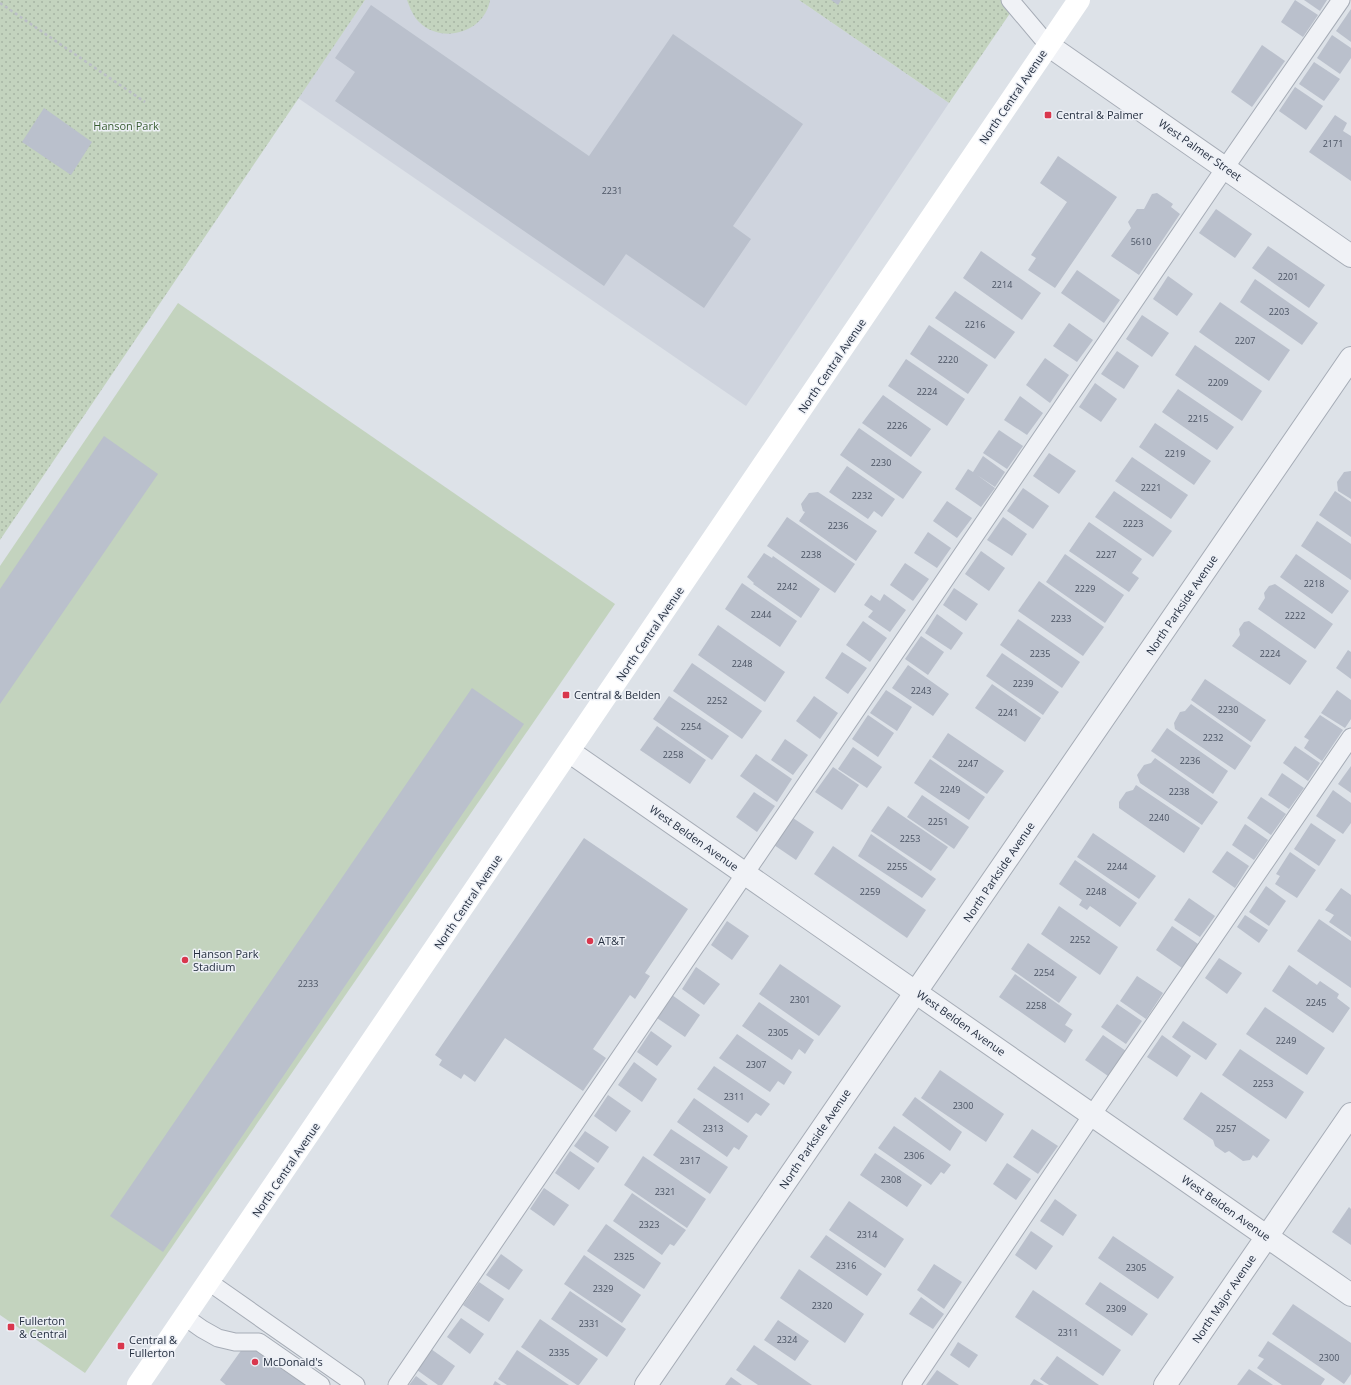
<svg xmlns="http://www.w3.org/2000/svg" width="1351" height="1385" font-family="'Open Sans',sans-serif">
<defs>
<pattern id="grass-dots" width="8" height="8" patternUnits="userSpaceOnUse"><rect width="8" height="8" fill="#c3d3be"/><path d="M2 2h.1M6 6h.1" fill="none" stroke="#a7b5a4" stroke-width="1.8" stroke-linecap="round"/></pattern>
</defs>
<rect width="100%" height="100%" fill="#dde2e8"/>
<path fill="#cfd4de" d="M365,0H799L949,103L746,406L298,98Z"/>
<g fill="url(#grass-dots)">
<path d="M0,0H365L0,540Z"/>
<path d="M407,0H490C485,32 442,45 419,22C413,16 410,8 407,0Z"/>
<path d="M799,0H1019L949,103Z"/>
</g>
<path fill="#c3d3be" d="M178,303L615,604L85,1373L0,1315V566Z"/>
<g fill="#bac0cc">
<path d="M831,0H841L838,5Z"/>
<path d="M1295,0L1318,15L1303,37L1281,22Z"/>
<path d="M1304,0H1327L1320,11Z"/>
<path d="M371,5L589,156L673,34L803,124L733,226L751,239L704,308L626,254L604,286L335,101L355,72L335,58Z"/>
<path d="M1351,9V42L1336,31Z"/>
<path d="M1332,35L1351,48V58L1340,74L1317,58Z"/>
<path d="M1262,45L1285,61L1252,107L1231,92Z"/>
<path d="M1314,62L1340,79L1324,101L1299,84Z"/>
<path d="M1295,87L1323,106L1306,130L1279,111Z"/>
<path d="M44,108L92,142L71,175L22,142Z"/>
<path d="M1335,115L1347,123L1343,131L1351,136V181L1309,152Z"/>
<path d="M1058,156L1117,197L1055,288L1028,270L1036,258L1031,255L1067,202L1040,183Z"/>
<path d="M1157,193L1173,204L1171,207L1180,214L1139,275L1111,256L1131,228L1128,222L1137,209H1144L1152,194Z"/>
<path d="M1216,209L1252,234L1235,258L1199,233Z"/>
<path d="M1268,246L1325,285L1309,308L1252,268Z"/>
<path d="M981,251L1041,293L1022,320L963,278Z"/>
<path d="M1077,270L1120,300L1104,323L1061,293Z"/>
<path d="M1168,276L1193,294L1177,316L1153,299Z"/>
<path d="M1255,279L1318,323L1302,345L1240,302Z"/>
<path d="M955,291L1015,332L995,359L935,318Z"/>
<path d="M1220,302L1290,350L1269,381L1199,332Z"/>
<path d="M1142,315L1169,333L1152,357L1126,339Z"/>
<path d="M1069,323L1093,340L1077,362L1053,346Z"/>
<path d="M929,325L988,365L968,394L910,354Z"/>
<path d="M1195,345L1262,391L1242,421L1175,375Z"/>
<path d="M1117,351L1139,366L1124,389L1101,374Z"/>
<path d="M1045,358L1069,375L1050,403L1026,385Z"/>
<path d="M906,359L965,399L947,426L888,386Z"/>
<path d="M1095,383L1117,399L1101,422L1079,407Z"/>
<path d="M1178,389L1234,427L1217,450L1162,412Z"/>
<path d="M883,395L931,429L911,457L862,423Z"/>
<path d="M1020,396L1043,413L1027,435L1004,420Z"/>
<path d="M1155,423L1211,461L1194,485L1139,447Z"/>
<path d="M859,428L922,472L903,499L840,455Z"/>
<path d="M999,430L1023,446L1007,469L983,453Z"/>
<path d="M104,436L158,474L0,704V589Z"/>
<path d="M1049,453L1076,471L1059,494L1033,476Z"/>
<path d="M983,456L1005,472L995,487L977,475L995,488L981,507L955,489L968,469L973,472Z"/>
<path d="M1132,457L1188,495L1171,519L1115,481Z"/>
<path d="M847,466L895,499L882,517L874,511L868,519L829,492Z"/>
<path d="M1351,471V499L1338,491L1337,482L1344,472Z"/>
<path d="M1023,488L1049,506L1033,529L1007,511Z"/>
<path d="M1114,491L1172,531L1153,557L1095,517Z"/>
<path d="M1335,491L1351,502V537L1319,515Z"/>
<path d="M818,492L877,531L856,561L799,521L805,512L803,511L801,504L809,493Z"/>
<path d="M947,501L972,518L957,538L933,521Z"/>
<path d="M787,517L855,564L835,593L767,546Z"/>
<path d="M1003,517L1027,534L1012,556L987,540Z"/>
<path d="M1317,521L1351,544V580L1301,546Z"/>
<path d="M1089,522L1142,559L1132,573L1139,578L1129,592L1069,551Z"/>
<path d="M928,532L951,548L937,568L914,553Z"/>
<path d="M981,551L1005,568L989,591L965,574Z"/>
<path d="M764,553L772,558L773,556L820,589L801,618L753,584L754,583L747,577Z"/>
<path d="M1065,554L1124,595L1105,623L1046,582Z"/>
<path d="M1296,554L1349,591L1332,614L1280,577Z"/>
<path d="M905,563L929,579L913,601L890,585Z"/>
<path d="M1039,581L1104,627L1083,656L1018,611Z"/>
<path d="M742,583L797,621L780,647L725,609Z"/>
<path d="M1275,584L1333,624L1315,649L1258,609L1265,598L1264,593L1269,586Z"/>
<path d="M954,588L978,604L966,621L943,605Z"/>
<path d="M884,594L906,610L890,632L868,617L873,611L864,605L871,595L880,601Z"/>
<path d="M937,614L963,633L951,650L925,633Z"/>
<path d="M1018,619L1080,662L1062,688L1000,645Z"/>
<path d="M863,621L887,638L870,662L846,645Z"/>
<path d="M1249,621L1307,661L1290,685L1232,646L1240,635L1239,629L1244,622Z"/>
<path d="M718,625L785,672L765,702L698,655Z"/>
<path d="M921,636L944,652L928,675L905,659Z"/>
<path d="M1348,650L1351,652V679L1336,668Z"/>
<path d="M842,652L867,668L848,694L825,678Z"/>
<path d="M1002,653L1059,692L1043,715L986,676Z"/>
<path d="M692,663L762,711L742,739L673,691Z"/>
<path d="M908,665L949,694L933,716L892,688Z"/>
<path d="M1205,679L1266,720L1251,742L1191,700Z"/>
<path d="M992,684L1041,718L1025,742L975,708Z"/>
<path d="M472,688L524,724L163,1252L110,1216Z"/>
<path d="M886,690L912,707L897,731L870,713Z"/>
<path d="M1337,690L1351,700V719L1345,728L1321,713Z"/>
<path d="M669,696L729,736L712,760L653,719Z"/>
<path d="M814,696L838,713L820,739L796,721Z"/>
<path d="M1191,704L1251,746L1235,770L1175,729L1174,723L1180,712L1185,711Z"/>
<path d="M868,715L894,733L878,757L852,739Z"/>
<path d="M1320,715L1343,730L1322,761L1304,748L1309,740L1304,737Z"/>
<path d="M657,726L706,760L690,784L640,750Z"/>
<path d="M1167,728L1228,771L1213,794L1151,751Z"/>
<path d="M948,733L1004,771L987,794L932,757Z"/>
<path d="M785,739L808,755L793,775L771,760Z"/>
<path d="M1295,746L1320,763L1308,781L1283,763Z"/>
<path d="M853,747L882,767L867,788L838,769Z"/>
<path d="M756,754L792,779L777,802L740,776Z"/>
<path d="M1155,758L1218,802L1202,825L1140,783L1137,775L1144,765L1151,763Z"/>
<path d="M930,759L985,797L969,820L914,783Z"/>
<path d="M1351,766V793L1338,784Z"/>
<path d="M833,767L859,785L842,810L815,792Z"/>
<path d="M1282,773L1304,788L1289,809L1268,795Z"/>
<path d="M1136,785L1200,828L1184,853L1119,808V802L1126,792L1133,790Z"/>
<path d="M1333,790L1351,803V823L1343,834L1316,816Z"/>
<path d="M754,792L775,806L757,832L736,817Z"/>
<path d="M922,795L969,827L954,849L907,817Z"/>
<path d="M1261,797L1286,814L1271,835L1247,818Z"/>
<path d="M888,806L948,847L931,871L871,831Z"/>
<path d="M793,818L814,832L796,860L774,845Z"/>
<path d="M1311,823L1336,840L1319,866L1294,849Z"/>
<path d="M1245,824L1268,840L1254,860L1232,845Z"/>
<path d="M1093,833L1156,876L1139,899L1077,857Z"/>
<path d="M871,834L936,879L922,898L858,856Z"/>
<path d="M584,838L688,909L645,973L650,976L635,999L630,995L593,1049L606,1058L583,1091L505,1038L475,1082L464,1074L461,1079L439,1065L442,1060L435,1055Z"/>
<path d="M833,846L926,910L907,938L814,874Z"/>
<path d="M1227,851L1249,866L1235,888L1212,872Z"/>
<path d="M1290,852L1316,870L1297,898L1275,884L1280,876L1276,874Z"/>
<path d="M1075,860L1137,903L1120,927L1090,906L1087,910L1079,905L1082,900L1059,884Z"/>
<path d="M1266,886L1286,901L1269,926L1249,912Z"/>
<path d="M1341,888L1351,895V937L1329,922L1334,915L1325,910Z"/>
<path d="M1189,898L1215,916L1200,937L1174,920Z"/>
<path d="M1059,906L1118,947L1100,975L1041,934Z"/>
<path d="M1245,915L1268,930L1259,943L1237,927Z"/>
<path d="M1319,919L1351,941V988L1297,951Z"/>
<path d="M727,921L749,936L732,960L711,945Z"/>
<path d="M1172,926L1198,944L1182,968L1156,950Z"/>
<path d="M1028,943L1077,977L1059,1003L1011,969Z"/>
<path d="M1219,958L1242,973L1227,994L1205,978Z"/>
<path d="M780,964L841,1006L819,1036L759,994Z"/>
<path d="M1289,965L1317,985L1320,981L1339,994L1337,998L1350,1008L1333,1033L1272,991Z"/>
<path d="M696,967L720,984L704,1005L682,989Z"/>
<path d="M1015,974L1072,1014L1065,1025L1073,1030L1065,1043L999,997Z"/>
<path d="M1137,976L1163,993L1146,1019L1120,1001Z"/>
<path d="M672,995L700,1015L685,1037L657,1018Z"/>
<path d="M759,1002L814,1040L805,1054L799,1049L792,1060L742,1026Z"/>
<path d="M1117,1004L1142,1021L1126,1044L1101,1027Z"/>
<path d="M1265,1007L1325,1048L1307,1075L1246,1034Z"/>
<path d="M1183,1021L1217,1044L1206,1060L1172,1037Z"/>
<path d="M651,1031L672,1046L657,1066L637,1052Z"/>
<path d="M737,1034L792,1072L784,1085L778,1081L770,1092L719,1058Z"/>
<path d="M1103,1035L1126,1051L1108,1076L1085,1060Z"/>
<path d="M1162,1035L1191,1056L1177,1077L1147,1057Z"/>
<path d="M1240,1049L1304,1092L1286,1119L1222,1075Z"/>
<path d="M634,1062L657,1079L642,1102L618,1085Z"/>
<path d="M714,1066L770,1104L761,1116L756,1113L748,1123L697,1089Z"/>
<path d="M940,1070L1004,1114L986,1142L921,1098Z"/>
<path d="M1201,1092L1270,1140L1257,1158L1253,1155L1250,1160L1243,1161L1229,1151L1225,1153L1215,1146L1213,1140L1183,1119Z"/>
<path d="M608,1095L631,1111L616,1132L594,1116Z"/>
<path d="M915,1097L962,1132L950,1151L902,1115Z"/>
<path d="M694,1098L748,1136L739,1150L734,1147L727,1157L677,1122Z"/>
<path d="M894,1126L951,1165L944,1174L941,1172L931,1185L878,1148Z"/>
<path d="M671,1129L728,1167L710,1194L653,1155Z"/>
<path d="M1032,1129L1058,1146L1038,1174L1013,1157Z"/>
<path d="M585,1131L609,1147L598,1163L574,1146Z"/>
<path d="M570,1151L595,1168L579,1190L555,1173Z"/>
<path d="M875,1153L922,1185L907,1207L860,1175Z"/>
<path d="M643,1156L706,1199L687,1228L624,1185Z"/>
<path d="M1007,1163L1031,1179L1016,1200L993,1184Z"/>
<path d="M544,1188L569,1205L554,1226L530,1209Z"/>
<path d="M632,1193L686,1230L674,1246L670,1244L662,1255L613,1221Z"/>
<path d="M1055,1199L1077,1215L1063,1236L1040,1221Z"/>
<path d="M849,1201L904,1239L885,1268L829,1230Z"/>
<path d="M1349,1207L1351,1209V1245L1332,1232Z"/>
<path d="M606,1224L661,1263L644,1289L587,1251Z"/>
<path d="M1031,1231L1053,1246L1036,1270L1015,1255Z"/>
<path d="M826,1235L882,1274L867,1296L810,1257Z"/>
<path d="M1113,1236L1174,1277L1158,1299L1098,1258Z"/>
<path d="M501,1254L523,1270L509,1290L486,1275Z"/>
<path d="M584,1255L641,1295L622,1323L564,1284Z"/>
<path d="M934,1264L962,1282L944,1309L917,1290Z"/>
<path d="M799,1269L864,1314L845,1343L780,1298Z"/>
<path d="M479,1282L504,1299L489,1322L463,1305Z"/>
<path d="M1100,1282L1148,1314L1132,1336L1085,1304Z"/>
<path d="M1033,1290L1121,1350L1103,1376L1015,1317Z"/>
<path d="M570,1291L626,1329L607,1357L551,1319Z"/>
<path d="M921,1297L944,1314L933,1329L909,1314Z"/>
<path d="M1293,1304L1351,1343V1374L1344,1384L1272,1334Z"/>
<path d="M461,1318L484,1334L470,1354L447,1337Z"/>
<path d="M540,1319L598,1359L579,1385H577L521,1347Z"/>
<path d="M778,1320L809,1341L795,1361L764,1340Z"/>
<path d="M1268,1341L1325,1379L1321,1385H1282L1257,1368L1264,1359L1258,1356Z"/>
<path d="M958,1342L978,1355L969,1368L950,1355Z"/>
<path d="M256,1344L279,1360L276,1365L306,1385H226L220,1380L245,1345Z"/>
<path d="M754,1345L812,1385H758L736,1370Z"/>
<path d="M431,1349L455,1366L442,1385H438L417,1370Z"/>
<path d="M517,1350L569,1385H507L498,1379Z"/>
<path d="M1057,1356L1099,1385H1049L1040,1379Z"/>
<path d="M1249,1369L1273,1385H1237Z"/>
<path d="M937,1370L959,1385H926Z"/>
<path d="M416,1376L428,1385H409Z"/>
<path d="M731,1377L742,1385H725Z"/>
<path d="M1034,1379L1044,1385H1030Z"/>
<path d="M495,1381L501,1385H493Z"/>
</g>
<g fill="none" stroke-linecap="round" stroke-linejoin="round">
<g stroke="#a6acb6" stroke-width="19">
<g id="lane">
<path d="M1010,0L1048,45"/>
<path d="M209,1282L356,1385"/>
<path d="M185,1317L202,1329L218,1338L235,1342H259L321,1385"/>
<path d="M397,1385L1225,168L1341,0"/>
<path d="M911,1385L1092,1115L1351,737"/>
</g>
</g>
<g stroke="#a6acb6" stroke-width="24">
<g id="street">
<path d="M1048,45L1351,256"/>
<path d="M570,752L1351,1295"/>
<path d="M646,1385L1351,358"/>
<path d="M1165,1385L1351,1114"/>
</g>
</g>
<path stroke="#bbbfc7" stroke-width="2.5" stroke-dasharray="3 3" stroke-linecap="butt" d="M0,3L145,102"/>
<use href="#lane" stroke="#f0f2f6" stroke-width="17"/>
<use href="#street" stroke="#f0f2f6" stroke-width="22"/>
<path stroke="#fff" stroke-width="22" d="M138,1385L1079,0"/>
</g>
<g fill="#d9374d" stroke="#edf0f6" stroke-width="1.5">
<rect x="1044" y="111" width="8" height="8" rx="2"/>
<rect x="562" y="691" width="8" height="8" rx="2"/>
<circle cx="590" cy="941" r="4"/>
<circle cx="185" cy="960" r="4"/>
<rect x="7" y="1323" width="8" height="8" rx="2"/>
<rect x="117" y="1342" width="8" height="8" rx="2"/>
<circle cx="255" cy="1362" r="4"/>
</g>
<g text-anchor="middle" stroke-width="3" stroke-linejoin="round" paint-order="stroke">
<g font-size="9" fill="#4a5363">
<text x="1333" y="147">2171</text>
<text x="612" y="194">2231</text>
<text x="1141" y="245">5610</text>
<text x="1288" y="280">2201</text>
<text x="1002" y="288">2214</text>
<text x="1279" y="315">2203</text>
<text x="975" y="328">2216</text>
<text x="1245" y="344">2207</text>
<text x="948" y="363">2220</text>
<text x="1218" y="386">2209</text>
<text x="927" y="395">2224</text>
<text x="1198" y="422">2215</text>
<text x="897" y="429">2226</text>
<text x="1175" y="457">2219</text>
<text x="881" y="466">2230</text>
<text x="1151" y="491">2221</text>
<text x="862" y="499">2232</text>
<text x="1133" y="527">2223</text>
<text x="838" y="529">2236</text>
<text x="811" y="558">2238</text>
<text x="1106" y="558">2227</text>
<text x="1314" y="587">2218</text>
<text x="787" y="590">2242</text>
<text x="1085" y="592">2229</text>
<text x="761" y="618">2244</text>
<text x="1295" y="619">2222</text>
<text x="1061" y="622">2233</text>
<text x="1040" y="657">2235</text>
<text x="1270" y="657">2224</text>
<text x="742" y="667">2248</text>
<text x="1023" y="687">2239</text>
<text x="921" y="694">2243</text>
<text x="717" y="704">2252</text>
<text x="1228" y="713">2230</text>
<text x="1008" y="716">2241</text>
<text x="691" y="730">2254</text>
<text x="1213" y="741">2232</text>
<text x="673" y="758">2258</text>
<text x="1190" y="764">2236</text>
<text x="968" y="767">2247</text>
<text x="950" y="793">2249</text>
<text x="1179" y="795">2238</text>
<text x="1159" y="821">2240</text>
<text x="938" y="825">2251</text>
<text x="910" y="842">2253</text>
<text x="897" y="870">2255</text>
<text x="1117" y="870">2244</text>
<text x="870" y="895">2259</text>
<text x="1096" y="895">2248</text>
<text x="1080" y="943">2252</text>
<text x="1044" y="976">2254</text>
<text x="308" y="987">2233</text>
<text x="800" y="1003">2301</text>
<text x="1316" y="1006">2245</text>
<text x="1036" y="1009">2258</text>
<text x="778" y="1036">2305</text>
<text x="1286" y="1044">2249</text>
<text x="756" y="1068">2307</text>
<text x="1263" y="1087">2253</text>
<text x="734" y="1100">2311</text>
<text x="963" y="1109">2300</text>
<text x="713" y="1132">2313</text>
<text x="1226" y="1132">2257</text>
<text x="914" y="1159">2306</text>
<text x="690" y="1164">2317</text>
<text x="891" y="1183">2308</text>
<text x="665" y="1195">2321</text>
<text x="649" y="1228">2323</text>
<text x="867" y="1238">2314</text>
<text x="624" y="1260">2325</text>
<text x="846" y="1269">2316</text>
<text x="1136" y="1271">2305</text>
<text x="603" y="1292">2329</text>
<text x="822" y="1309">2320</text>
<text x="1116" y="1312">2309</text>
<text x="589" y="1327">2331</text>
<text x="1068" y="1336">2311</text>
<text x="787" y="1343">2324</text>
<text x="559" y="1356">2335</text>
<text x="1329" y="1361">2300</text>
</g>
<g font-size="11" fill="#252f40" stroke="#edf0f6">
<text transform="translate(1013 97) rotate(-56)" y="4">North Central Avenue</text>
<text transform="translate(1200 150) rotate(35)" y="4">West Palmer Street</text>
<text transform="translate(832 366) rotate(-56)" y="4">North Central Avenue</text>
<text transform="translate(1182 605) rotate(-56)" y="4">North Parkside Avenue</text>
<text transform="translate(650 634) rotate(-56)" y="4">North Central Avenue</text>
<text transform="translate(694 838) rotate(35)" y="4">West Belden Avenue</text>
<text transform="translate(999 872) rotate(-56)" y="4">North Parkside Avenue</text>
<text transform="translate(468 902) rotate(-56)" y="4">North Central Avenue</text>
<text transform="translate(961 1023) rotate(35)" y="4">West Belden Avenue</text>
<text transform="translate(815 1139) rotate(-56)" y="4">North Parkside Avenue</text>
<text transform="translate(286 1170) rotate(-56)" y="4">North Central Avenue</text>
<text transform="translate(1226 1208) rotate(35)" y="4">West Belden Avenue</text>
<text transform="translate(1224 1299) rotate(-56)" y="4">North Major Avenue</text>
</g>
<g font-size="11" fill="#252f40" stroke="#edf0f6" text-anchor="start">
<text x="1056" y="119">Central &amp; Palmer</text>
<text x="574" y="699">Central &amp; Belden</text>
<text x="598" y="945">AT&amp;T</text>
<text x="193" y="958">Hanson Park<tspan x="193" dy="13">Stadium</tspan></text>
<text x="19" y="1325">Fullerton<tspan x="19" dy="13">&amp; Central</tspan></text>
<text x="129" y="1344">Central &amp;<tspan x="129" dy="13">Fullerton</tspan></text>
<text x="263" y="1366">McDonald's</text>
</g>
<g font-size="11" fill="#395d32" stroke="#edf0f6">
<text x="126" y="130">Hanson Park</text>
</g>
</g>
</svg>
